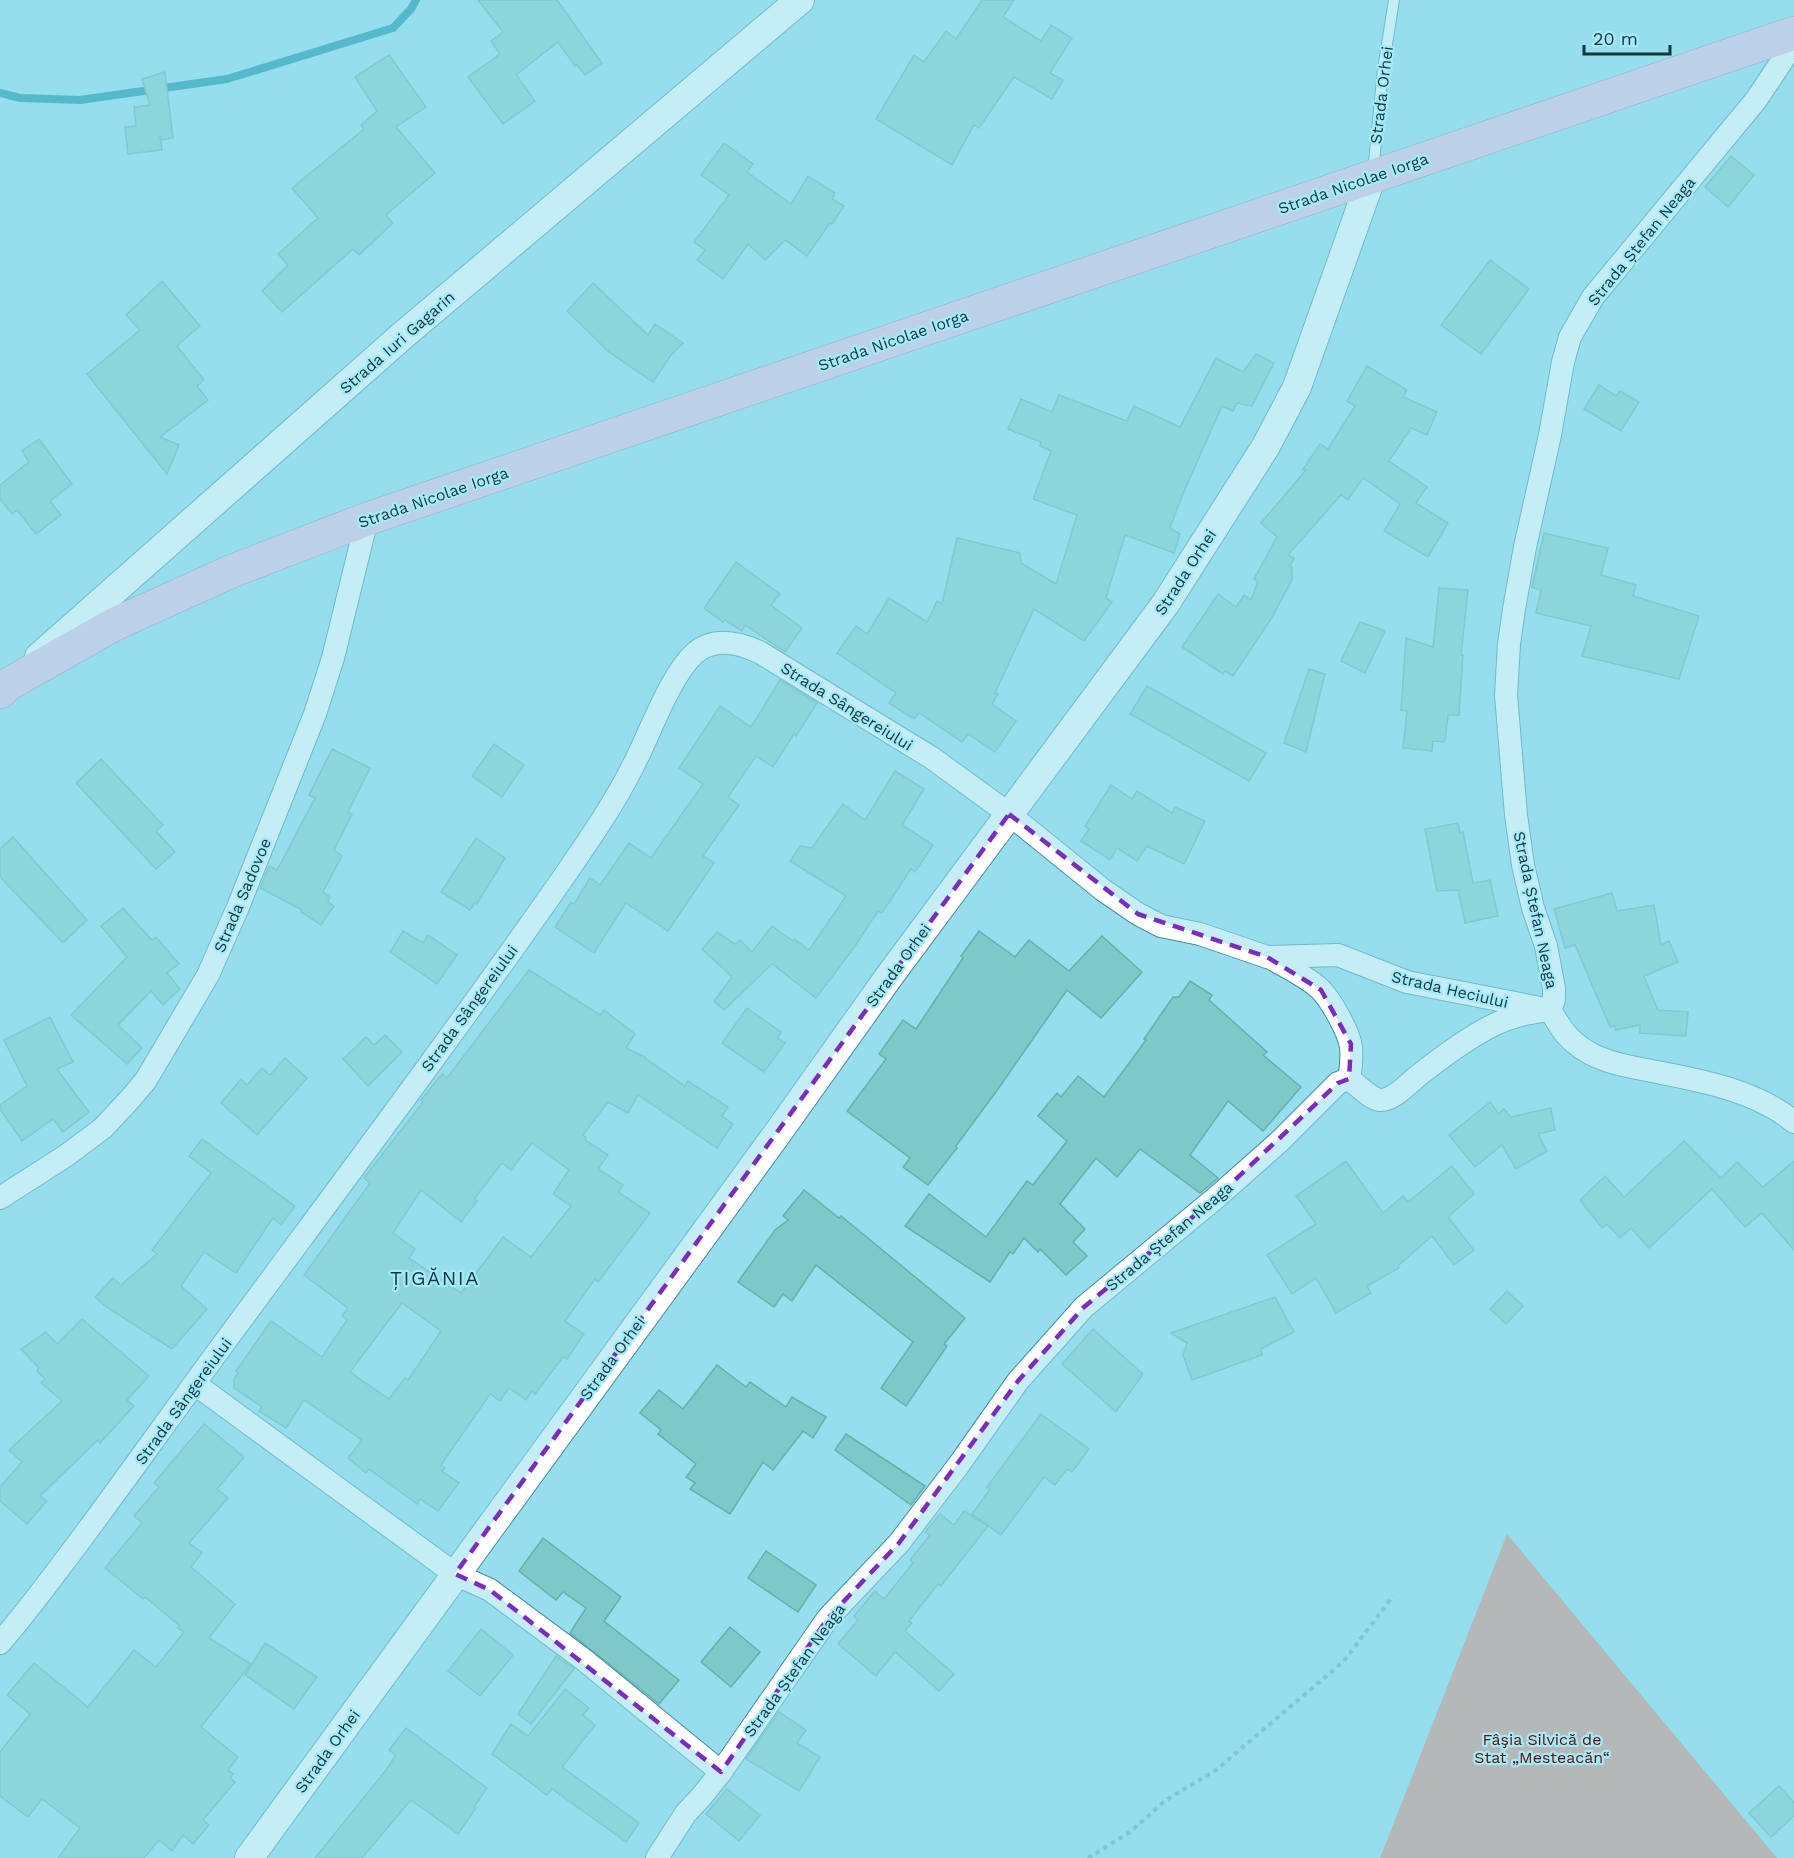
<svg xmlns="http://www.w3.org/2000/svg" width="1794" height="1858" font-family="'Work Sans',sans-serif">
<rect width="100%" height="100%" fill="#96deee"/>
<path fill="#d98a79" d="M1507,1534L1777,1858H1380Z"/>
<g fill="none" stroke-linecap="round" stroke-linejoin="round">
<path stroke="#0a8ca0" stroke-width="8" d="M0,93L20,98L80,100L227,79L393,28L411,9L416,0"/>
</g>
<g fill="#7ec9c7" stroke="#65b0ad" stroke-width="1.5" fill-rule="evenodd">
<path d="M478,0H557L602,63L585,75L577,65L575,66L558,42L516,75L535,101L503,124L468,77L500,54L491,41L503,32Z"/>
<path d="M982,0H1014L1003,17L1041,41L1051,25L1072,38L1050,73L1063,80L1052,99L1014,77L979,128L974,125L952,165L876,119L914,55L924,62L946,31L956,39Z"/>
<path d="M389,55L426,107L396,127L435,173L386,215L393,223L359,255L353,249L282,312L262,291L288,265L278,254L318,218L292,188L364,129L361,125L377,111L355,77Z"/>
<path d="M165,72L173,138L161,140L160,136L162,150L128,154L125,127L136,126L134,107L150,105L142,79Z"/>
<path d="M724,143L753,164L747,172L791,204L808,176L835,193L832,199L844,206L832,224L830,223L807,256L785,240L765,260L748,244L723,279L697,260L705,250L694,242L729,195L701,175Z"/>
<path d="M1731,156L1754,175L1728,207L1705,187Z"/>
<path d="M1490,260L1529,289L1481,354L1441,325Z"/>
<path d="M162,281L200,326L177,346L204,380L197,386L208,400L160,437L179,445L167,474L87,374L140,330L126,315Z"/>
<path d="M593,283L648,335L655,324L683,343L671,355L653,382L610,353L567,311Z"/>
<path d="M1256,354L1274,363L1252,406L1237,403L1233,411L1222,406L1182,496L1170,528L1180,534L1174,553L1125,535L1106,598L1112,602L1084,641L1034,609L995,693L998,694L992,704L1016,721L995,752L968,734L962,742L919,713L914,719L889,703L896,693L837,653L856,626L867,634L889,598L927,622L937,601L942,604L957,538L1020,553L1021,563L1056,584L1077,515L1033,499L1051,451L1040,446L1041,442L1008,429L1021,399L1052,412L1059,395L1127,421L1134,406L1180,427L1216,358L1243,372Z"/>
<path d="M1367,366L1407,390L1403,397L1437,412L1427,435L1411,428L1389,461L1427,487L1416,503L1448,523L1428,557L1384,531L1400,504L1363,478L1348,500L1341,495L1288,555L1294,558L1290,566L1292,567V580L1271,619L1233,676L1225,671L1223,674L1182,647L1218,594L1236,607L1244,595L1251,600L1258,581L1254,579L1277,537L1261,523L1306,470L1303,469L1320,444L1328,449L1355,406L1347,401Z"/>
<path d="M1599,385L1616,396L1620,391L1639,402L1621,431L1584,409Z"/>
<path d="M39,439L72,484L50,501L61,515L36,534L17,510L12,514L0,499V485L29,462L22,451Z"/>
<path d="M1544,533L1608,548L1601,575L1636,585L1633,596L1699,616L1679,679L1582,656L1591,626L1536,613L1541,590L1532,587Z"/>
<path d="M736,562L780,594L771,605L802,628L785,652L745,625L742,631L725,620L723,622L704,608Z"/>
<path d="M1439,588L1468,590L1461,655H1463L1459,715H1448L1445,742L1433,741L1432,751L1403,748L1407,711L1401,710L1406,638L1433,647Z"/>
<path d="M1360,622L1385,631L1365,673L1341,661Z"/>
<path d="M1309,669L1325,674L1306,752L1284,743Z"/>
<path d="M780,680L817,703L796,736L794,734L773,767L756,756L728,797L739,805L703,856L714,863L668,931L626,903L594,953L555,927L571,902L574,904L590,878L600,885L629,843L651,858L703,784L679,768L720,706L751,727Z"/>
<path d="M1147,686L1266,753L1249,781L1130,714Z"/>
<path d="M494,744L524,765L502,797L472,776Z"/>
<path d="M332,749L370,768L348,812L352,814L334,850L342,856L323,892L330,897L328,902L334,906L321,925L301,912L302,910L260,888L269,866L277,870L315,798L309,795Z"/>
<path d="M101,759L163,825L156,831L175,852L156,869L76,783Z"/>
<path d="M895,771L924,789L902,825L933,845L915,872L911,869L882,913L878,911L853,949L816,998L772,964L724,1010L714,1001L732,977L702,949L717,932L735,944L740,940L752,952L772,926L793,941L794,939L809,950L846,896L790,861L800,846L812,848L843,804L865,820Z"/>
<path d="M1111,785L1132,799L1137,791L1172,813L1175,807L1205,821L1184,864L1147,846L1137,861L1117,848L1110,860L1081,841L1089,829L1085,826Z"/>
<path d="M1458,823L1460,833L1463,832L1473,883L1490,880L1498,916L1465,923L1458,890L1437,891L1425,829Z"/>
<path d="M13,837L87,920L63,943L0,877V849Z"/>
<path d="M476,838L505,858L477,904L475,903L470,910L441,892Z"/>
<path d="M1612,893L1617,911L1654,905L1661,945L1669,941L1678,962L1644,976L1658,1010L1688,1012L1686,1036L1640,1033V1025L1616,1030L1615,1026L1610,1027L1575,945L1565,948L1554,909Z"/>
<path d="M123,908L152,940L156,937L179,964L167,973L180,989L163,1005L151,991L118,1025L142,1048L127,1064L71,1015L127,957L101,926Z"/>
<path d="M403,931L423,943L428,935L457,955L437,984L390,952Z"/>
<path d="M979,931L1015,957L1029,940L1069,971L1102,936L1142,972L1101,1018L1067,990L998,1089L956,1146L957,1148L928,1185L903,1167L910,1158L847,1111L886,1059L879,1054L903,1020L916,1029L963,958L961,956Z"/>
<path d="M529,970L600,1015L604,1010L635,1034L626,1048L645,1057V1058L685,1086L688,1081L728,1107L722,1116L733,1124L717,1148L638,1095L628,1113L608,1102L583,1135L586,1138L585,1140L608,1155L598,1169L623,1185L618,1192L650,1213L598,1282L595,1279L565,1321L584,1334L567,1359L563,1357L535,1394L532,1391L526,1400L509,1388L500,1401L490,1394L441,1465L445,1468L442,1471L459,1483L438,1511L420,1499L417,1504L369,1469L366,1473L348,1458L362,1440L304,1400L286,1428L259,1411L262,1407L234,1388V1379L238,1373L236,1371L271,1321L322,1357L347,1320L342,1316L348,1308L304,1275L370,1183L364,1178L423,1102L421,1100L442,1074L447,1078ZM532,1143L569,1170L553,1194L571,1206L531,1257L503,1237L461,1293L409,1258L415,1249L393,1233L421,1190L461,1222L477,1201L474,1199L502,1163L511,1170ZM402,1303L441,1331L408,1380L405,1378L389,1399L350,1372Z"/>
<path d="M1190,981L1212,995L1209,1000L1267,1052L1263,1055L1301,1087L1263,1131L1228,1101L1190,1155L1218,1178L1200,1193L1140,1149L1117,1177L1096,1158L1060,1204L1085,1229L1073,1242L1087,1256L1066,1275L1040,1249L1038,1252L1024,1238L1013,1254L1010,1252L990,1282L905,1226L929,1194L986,1237L1027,1181L1033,1185L1067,1141L1038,1116L1057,1093L1061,1097L1078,1076L1104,1097L1146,1040L1144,1039L1173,997H1179Z"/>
<path d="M747,1008L781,1032L778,1038L785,1043L764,1072L722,1043Z"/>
<path d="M50,1017L73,1062L57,1069L89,1112L63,1132L53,1119L22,1141L0,1109V1105L27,1086L4,1040Z"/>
<path d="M385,1035L402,1052L368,1086L343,1059L366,1037L374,1045Z"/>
<path d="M285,1058L307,1078L257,1135L221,1103L241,1079L247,1085L262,1068L270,1075Z"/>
<path d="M1490,1102L1499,1114L1504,1109L1511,1117L1551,1108L1555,1130L1538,1134L1547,1151L1516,1169L1502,1145L1475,1167L1449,1135Z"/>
<path d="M202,1139L295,1206L281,1225L273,1218L236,1273L204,1252L181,1286L207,1309L172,1349L105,1306L95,1297L113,1278L121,1285L157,1254L152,1250L211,1173L189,1156Z"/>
<path d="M1684,1141L1721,1178L1737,1162L1763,1187L1794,1161V1250L1762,1213L1745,1227L1712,1189L1649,1248L1631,1228L1620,1238L1607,1224L1602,1228L1580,1200L1605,1176L1624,1197Z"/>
<path d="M1346,1161L1383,1213L1403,1196L1408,1202L1452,1166L1474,1194L1448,1217L1474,1250L1454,1265L1432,1236L1398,1266L1399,1268L1367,1286L1371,1293L1336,1313L1316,1278L1292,1294L1267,1255L1316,1224L1296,1196Z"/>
<path d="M804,1190L839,1218L841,1216L965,1318L944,1344L947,1346L906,1406L881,1388L913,1342L816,1265L792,1301L783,1294L774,1307L738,1282L775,1230L788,1220L783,1216Z"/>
<path d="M1507,1291L1523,1306L1506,1324L1490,1309Z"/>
<path d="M1275,1297L1294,1332L1261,1349L1262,1355L1192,1380L1183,1355L1187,1343L1171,1333Z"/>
<path d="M82,1319L149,1376L127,1400L134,1406L100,1443L98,1440L40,1496L47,1501L27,1524L0,1501V1487L22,1462L9,1450L62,1401L41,1383L45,1379L37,1371L39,1368L21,1349L46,1332L57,1344Z"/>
<path d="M1093,1329L1143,1374L1116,1412L1062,1364Z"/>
<path d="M717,1365L746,1387L750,1382L786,1407L792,1397L826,1417L813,1438L803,1431L773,1470L763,1462L730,1514L690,1489L695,1483L686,1477L696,1464L658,1434L661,1430L640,1413L659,1390L683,1409Z"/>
<path d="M1041,1414L1089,1449L1072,1472L1067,1469L1055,1485L1044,1477L1001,1535L972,1514L990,1489L987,1487Z"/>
<path d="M204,1424L244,1457L217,1489L228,1498L189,1543L202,1553L191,1567L235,1604L209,1638L251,1664L201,1727L238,1757L228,1770L233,1774L230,1778L235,1782L203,1820L209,1825L193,1844L183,1835L172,1851L159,1840L144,1858H58L80,1828L42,1799L28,1817L0,1796V1752L30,1714L7,1695L34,1663L88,1707L134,1650L156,1667L184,1632L178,1628L180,1626L145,1597L143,1599L105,1568L142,1523L134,1516L159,1487L154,1483Z"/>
<path d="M846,1434L925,1486L911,1505L835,1450Z"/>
<path d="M964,1511L988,1526L941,1586L938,1584L909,1621L912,1623L905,1631L954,1674L939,1691L895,1652L876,1676L838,1644L858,1620L854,1616L875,1591L884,1599L913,1563L910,1560L930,1535L925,1532L940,1514L954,1525Z"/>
<path d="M543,1538L621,1597L604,1621L679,1680L659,1704L570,1633L586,1608L563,1592L556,1600L519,1571Z"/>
<path d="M766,1551L816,1585L798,1612L748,1578Z"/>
<path d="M730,1627L760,1652L731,1687L701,1662Z"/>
<path d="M481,1629L513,1655L480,1696L448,1671Z"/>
<path d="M265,1643L317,1677L294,1709L245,1675Z"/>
<path d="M556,1656L574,1669L531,1724L518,1714Z"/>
<path d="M565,1689L589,1708L583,1715L595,1725L562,1767L639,1823L626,1842L552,1789L547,1795L492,1754L511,1724L528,1736Z"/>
<path d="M779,1712L806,1730L797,1743L820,1757L799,1791L746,1759Z"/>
<path d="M406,1728L487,1788L474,1807L476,1808L458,1834L411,1800L362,1858H315L386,1770L396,1755L389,1750Z"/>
<path d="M1779,1786L1794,1802V1816L1771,1837L1749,1813Z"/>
<path d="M727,1789L760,1815L739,1841L706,1814Z"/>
</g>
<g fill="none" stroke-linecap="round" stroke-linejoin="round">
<g stroke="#468d9c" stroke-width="12">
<path id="service" d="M1373,172L1383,69L1394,0"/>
</g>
<g stroke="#468d9c" stroke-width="24">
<g id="minor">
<path d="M1269,957C1286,967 1306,976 1320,989C1331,1000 1349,1032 1351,1047C1352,1058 1351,1068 1349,1079"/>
<path d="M0,1198L67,1155L103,1128L131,1098L146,1080L208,975L238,907L315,714L333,658L367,519"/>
<path d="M195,1384L455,1574L490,1590L583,1659L721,1772"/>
<path d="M0,1643C27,1612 51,1579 76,1546C123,1483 169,1418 216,1354C333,1195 452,1037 565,875C589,840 614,804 633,766C649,736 670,675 695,653C715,636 740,643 761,653L932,758L1009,814L1103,890L1138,914L1161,926L1200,934L1267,957L1338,955L1407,982L1550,1010C1557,1021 1564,1035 1575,1043C1598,1063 1628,1066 1657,1072C1703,1081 1757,1091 1794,1122"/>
<path d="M657,1858L686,1813L702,1796L721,1772L828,1618L899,1543L958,1466L1018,1381L1084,1307L1218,1196L1280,1141L1338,1083L1349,1079C1358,1085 1370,1099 1380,1100C1393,1101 1409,1083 1419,1075C1442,1057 1478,1030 1505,1020C1519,1014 1535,1012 1550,1010L1554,1000V988L1546,946L1533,908L1523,865L1516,815L1506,695L1509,644L1514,609L1525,547L1550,435L1563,362L1570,337L1593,297L1756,100L1794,43"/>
</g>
</g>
<g stroke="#468d9c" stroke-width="30">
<g id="tertiary">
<path d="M39,657L402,336L800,0"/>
<path d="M249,1858L777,1134L888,978L1166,603L1266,446L1297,387L1372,176"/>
</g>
</g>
<g stroke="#98729c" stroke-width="34">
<path id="primary" d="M0,692L7,685L115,624L232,571L367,519L1794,33"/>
</g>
<path stroke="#6ba4b1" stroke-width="4" stroke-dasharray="4.5 4.5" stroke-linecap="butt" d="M1088,1858L1130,1832L1166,1800L1216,1770L1344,1661L1393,1596"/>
<use href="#service" stroke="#fff" stroke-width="10"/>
<use href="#minor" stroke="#fff" stroke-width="22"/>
<use href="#tertiary" stroke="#fff" stroke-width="28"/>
<use href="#primary" stroke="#ebbee3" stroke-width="33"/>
</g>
<path d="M0 0H1794V1858H0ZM1009,814L1138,914L1267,957L1321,990L1351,1044L1349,1079L1338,1083L1218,1196L1084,1307L1018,1381L899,1543L828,1618L721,1772L490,1590L455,1574Z" fill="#96deee" fill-opacity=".55" fill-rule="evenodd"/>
<path fill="none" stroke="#7b2cbf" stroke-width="4.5" stroke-dasharray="12 8" stroke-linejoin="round" d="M1009,814L1138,914L1267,957L1321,990L1351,1044L1349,1079L1338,1083L1218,1196L1084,1307L1018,1381L899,1543L828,1618L721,1772L490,1590L455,1574Z"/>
<g text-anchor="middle" stroke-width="4.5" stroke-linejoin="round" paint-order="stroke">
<g font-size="16" fill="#17353b" stroke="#a3ebfb">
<text transform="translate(1381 95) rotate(-83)" y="6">Strada Orhei</text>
<text transform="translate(1353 183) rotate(-19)" y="6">Strada Nicolae Iorga</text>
<text transform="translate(1641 241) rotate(-51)" y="6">Strada Ștefan Neaga</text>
<text transform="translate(893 340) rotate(-19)" y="6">Strada Nicolae Iorga</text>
<text transform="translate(397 342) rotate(-41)" y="6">Strada Iuri Gagarin</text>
<text transform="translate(433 497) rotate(-19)" y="6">Strada Nicolae Iorga</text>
<text transform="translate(1185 572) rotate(-57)" y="6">Strada Orhei</text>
<text transform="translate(847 706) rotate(32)" y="6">Strada Sângereiului</text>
<text transform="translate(242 895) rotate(-67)" y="6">Strada Sadovoe</text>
<text transform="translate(1536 910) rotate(78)" y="6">Strada Ștefan Neaga</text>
<text transform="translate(898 965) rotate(-54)" y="6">Strada Orhei</text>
<text transform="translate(1450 989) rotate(13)" y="6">Strada Heciului</text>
<text transform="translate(469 1008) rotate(-54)" y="6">Strada Sângereiului</text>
<text transform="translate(1169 1236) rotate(-40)" y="6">Strada Ștefan Neaga</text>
<text transform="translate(612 1358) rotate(-54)" y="6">Strada Orhei</text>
<text transform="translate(183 1401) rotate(-54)" y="6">Strada Sângereiului</text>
<text transform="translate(794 1670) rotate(-54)" y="6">Strada Ștefan Neaga</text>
<text transform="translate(327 1751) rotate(-54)" y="6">Strada Orhei</text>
</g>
<g font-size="16" fill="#630c00" stroke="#a3ebfb">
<text x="1542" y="1745">Fâşia Silvică de<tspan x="1542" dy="18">Stat „Mesteacăn“</tspan></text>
</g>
<g font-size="20" letter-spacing="1.5" fill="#17353b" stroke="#a3ebfb">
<text x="435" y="1285">ȚIGĂNIA</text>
</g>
</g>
<path d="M1584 45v9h86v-9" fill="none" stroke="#17353b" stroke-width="3"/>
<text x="1593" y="45" font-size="18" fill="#17353b" stroke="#a3ebfb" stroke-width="4.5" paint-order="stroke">20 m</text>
</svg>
